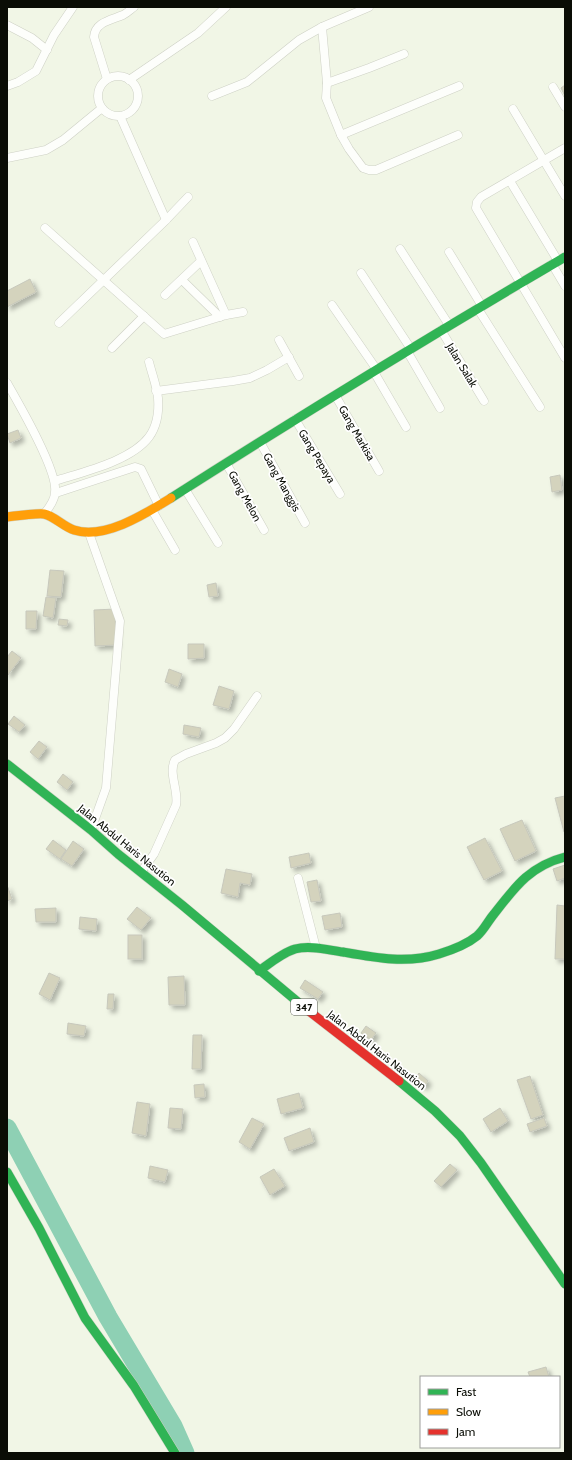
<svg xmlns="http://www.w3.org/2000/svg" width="572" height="1460" font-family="Cabin,sans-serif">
<defs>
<filter id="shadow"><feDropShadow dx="3.5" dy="3.5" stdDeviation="2" flood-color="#0004"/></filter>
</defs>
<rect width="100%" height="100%" fill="#f1f6e6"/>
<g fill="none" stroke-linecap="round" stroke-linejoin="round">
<path stroke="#8ed0b4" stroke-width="19" d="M7,1128L108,1317L173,1426L185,1453"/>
</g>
<g fill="#d4d3bd" stroke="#c7c8bc" filter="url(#shadow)">
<path d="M565,85V96L561,88Z"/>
<path d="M30,279L36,292L7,307V291Z"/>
<path d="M18,430L21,438L10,443L7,434Z"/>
<path d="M560,475L562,490L552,492L550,477Z"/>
<path d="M50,570L64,571L61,597L47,596Z"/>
<path d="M216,583L218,596L209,597L207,585Z"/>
<path d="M46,597L56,598L53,618L43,616Z"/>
<path d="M115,609L116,645L95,646L94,610Z"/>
<path d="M26,611H37L36,629H26Z"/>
<path d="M59,619L68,620L67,626L58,625Z"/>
<path d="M188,644H204V658L188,659Z"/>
<path d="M12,651L21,658L8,675L7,674V657Z"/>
<path d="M169,669L182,674L178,687L165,682Z"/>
<path d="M219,686L234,691L229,709L213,705Z"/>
<path d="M14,716L25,725L19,732L8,724Z"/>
<path d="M184,725L201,728L199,737L183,734Z"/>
<path d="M39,741L47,747L38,759L30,752Z"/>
<path d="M63,774L73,782L67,790L57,782Z"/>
<path d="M565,796V832H564L555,798Z"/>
<path d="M522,820L536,851L515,861L500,829Z"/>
<path d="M485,838L502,871L484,880L467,847Z"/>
<path d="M53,840L66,850L60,859L46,849Z"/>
<path d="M73,841L84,849L72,866L61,859Z"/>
<path d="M309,853L311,863L291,868L289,857Z"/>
<path d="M565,865V878L557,881L553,869Z"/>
<path d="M226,869L252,874L250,885L240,883L238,897L221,893Z"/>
<path d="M317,880L321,901L311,902L307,882Z"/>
<path d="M7,885L12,899L7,901Z"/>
<path d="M557,905L565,906V959H555Z"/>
<path d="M137,907L151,918L141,930L127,919Z"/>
<path d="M56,908V922H36L35,909Z"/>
<path d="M340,913L342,927L325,930L322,916Z"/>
<path d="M80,917L97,919L96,931L79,929Z"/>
<rect x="128" y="935" width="14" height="24"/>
<path d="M49,973L60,978L50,1000L39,994Z"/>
<path d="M184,976L185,1005H169L168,977Z"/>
<path d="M305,980L323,992L318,999L300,988Z"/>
<path d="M108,994H114L113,1009H107Z"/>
<path d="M68,1023L86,1026L84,1036L67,1034Z"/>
<path d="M366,1026L376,1033L371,1040L361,1033Z"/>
<path d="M193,1035H202L201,1069H192Z"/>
<path d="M419,1073L428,1081L424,1087L414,1079Z"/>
<path d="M530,1076L543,1115L531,1119L517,1080Z"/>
<path d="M204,1084L205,1097L195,1098L194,1085Z"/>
<path d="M299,1093L303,1108L281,1114L277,1099Z"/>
<path d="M137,1102L150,1104L146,1136L132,1133Z"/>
<path d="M170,1108L183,1109L181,1129L168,1128Z"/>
<path d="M500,1108L508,1121L491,1132L483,1119Z"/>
<path d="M252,1118L264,1124L250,1149L239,1142Z"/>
<path d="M544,1118L547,1126L530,1132L527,1124Z"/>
<path d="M310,1128L314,1142L289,1151L284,1138Z"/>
<path d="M450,1164L457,1170L441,1187L434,1181Z"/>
<path d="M150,1166L168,1170L165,1182L148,1178Z"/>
<path d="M274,1169L285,1186L270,1195L260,1177Z"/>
<path d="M546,1367L549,1377H530L528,1372Z"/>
</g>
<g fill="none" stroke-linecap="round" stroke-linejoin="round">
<g stroke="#ced1c5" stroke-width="9">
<g id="street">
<path d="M7,25L32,38L47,50"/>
<path d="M322,27L327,83L326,98L341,135L349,149L363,168L369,170H376L458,135"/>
<circle cx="118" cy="96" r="20"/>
<path d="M107,79L94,37C95,22 111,20 123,15C127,13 130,10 134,7"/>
<path d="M129,80L198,33L226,7"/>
<path d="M327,83L369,68L404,54"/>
<path d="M7,86L18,82L36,71L54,35L73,7"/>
<path d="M553,87L565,107"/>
<path d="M212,96L247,82L299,40L322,27L369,7"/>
<path d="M513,109L565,196"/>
<path d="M120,116L166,220"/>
<path d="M341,135L459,86"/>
<path d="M565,148L481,197L477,202L476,208L565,358"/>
<path d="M7,158L46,150L63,140L102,108"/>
<path d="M510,181L558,261"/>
<path d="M45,228L164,334L226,315L243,312"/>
<path d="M193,242L226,315"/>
<path d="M400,249L449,325"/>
<path d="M449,252L482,306"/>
<path d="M552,264L565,286"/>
<path d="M361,273L411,349"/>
<path d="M182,280L220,317"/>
<path d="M165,295L201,261"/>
<path d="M332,305L377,370"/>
<path d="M478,309L540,407"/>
<path d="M59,323L166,220L188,197"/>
<path d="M441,330L484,401"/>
<path d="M279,340L299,376"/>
<path d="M112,348L144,316"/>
<path d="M407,351L440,408"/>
<path d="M374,372L406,427"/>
<path d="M7,383C19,404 58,471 55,492C55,500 49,508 44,514"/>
<path d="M156,391L233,381L250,378L267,370L289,357"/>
<path d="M335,395L379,471"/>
<path d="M295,419L340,494"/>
<path d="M260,442L305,523"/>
<path d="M226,463L264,530"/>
<path d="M55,481C83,472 131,461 149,437C157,426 159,411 158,398C157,387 152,374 149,362"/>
<path d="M185,489L218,543"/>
<path d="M56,493L135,467L141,469L159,506"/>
<path d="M152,510L175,550"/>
<path d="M89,533L120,621L106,788L91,830"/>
<path d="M141,872L154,854L176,805C179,791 168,773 175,760L186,754L216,743L225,738L234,729L257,696"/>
<path d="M298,878L316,948"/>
</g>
</g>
<g stroke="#ced1c5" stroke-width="10">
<g id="fast">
<path d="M171,498C301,415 432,335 565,257"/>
<path d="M7,764L91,830L118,854L182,905L305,1008"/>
<path d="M259,971C270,963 282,953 295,949C310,945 328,950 343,952C376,958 407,964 439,954C452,950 466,945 477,936C484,930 488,921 494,914C515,887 530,866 565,857"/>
<path d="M399,1081L435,1111L460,1136L481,1163L565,1284"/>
<path d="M7,1172L39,1228L85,1318L134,1386L175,1453"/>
</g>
</g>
<g stroke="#ced1c5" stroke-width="10">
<path id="slow" d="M7,517C15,516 38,513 44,514C54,516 64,527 74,530C104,540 145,514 171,498"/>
</g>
<g stroke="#ced1c5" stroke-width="10">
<path id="jam" d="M305,1008L399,1081"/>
</g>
<use href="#street" stroke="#fdfefb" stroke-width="8"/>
<use href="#fast" stroke="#30b455" stroke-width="9"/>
<use href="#slow" stroke="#ff9f0a" stroke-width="9"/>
<use href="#jam" stroke="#e5322d" stroke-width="9"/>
</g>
<g text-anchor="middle" stroke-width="3.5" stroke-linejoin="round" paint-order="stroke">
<rect fill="#fff" stroke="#545650" stroke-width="1" x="291" y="999" width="26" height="16" rx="3"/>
<g font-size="10" font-weight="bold" fill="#0a0d05">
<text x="304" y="1011">347</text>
</g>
<g font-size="11" fill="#0a0d05" stroke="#fff">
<text transform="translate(462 365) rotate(59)" y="4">Jalan Salak</text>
<text transform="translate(357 433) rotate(60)" y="4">Gang Markisa</text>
<text transform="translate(317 456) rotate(59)" y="4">Gang Pepaya</text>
<text transform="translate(282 482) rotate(61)" y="4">Gang Manggis</text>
<text transform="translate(245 496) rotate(61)" y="4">Gang Melon</text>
<text transform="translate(127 845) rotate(39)" y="4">Jalan Abdul Haris Nasution</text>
<text transform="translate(377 1050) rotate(38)" y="4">Jalan Abdul Haris Nasution</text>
</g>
</g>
<rect width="572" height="1460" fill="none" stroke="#0a0d05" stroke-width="16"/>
<rect x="420" y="1376" width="140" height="72" fill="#ffffff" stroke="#9d9e9b"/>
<rect x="428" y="1389" width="20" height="6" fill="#30b455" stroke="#9d9e9b"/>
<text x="456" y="1396" font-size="12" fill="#0a0d05">Fast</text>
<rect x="428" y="1409" width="20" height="6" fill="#ff9f0a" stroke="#9d9e9b"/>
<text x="456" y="1416" font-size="12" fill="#0a0d05">Slow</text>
<rect x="428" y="1429" width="20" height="6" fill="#e5322d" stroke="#9d9e9b"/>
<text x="456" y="1436" font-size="12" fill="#0a0d05">Jam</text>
</svg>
